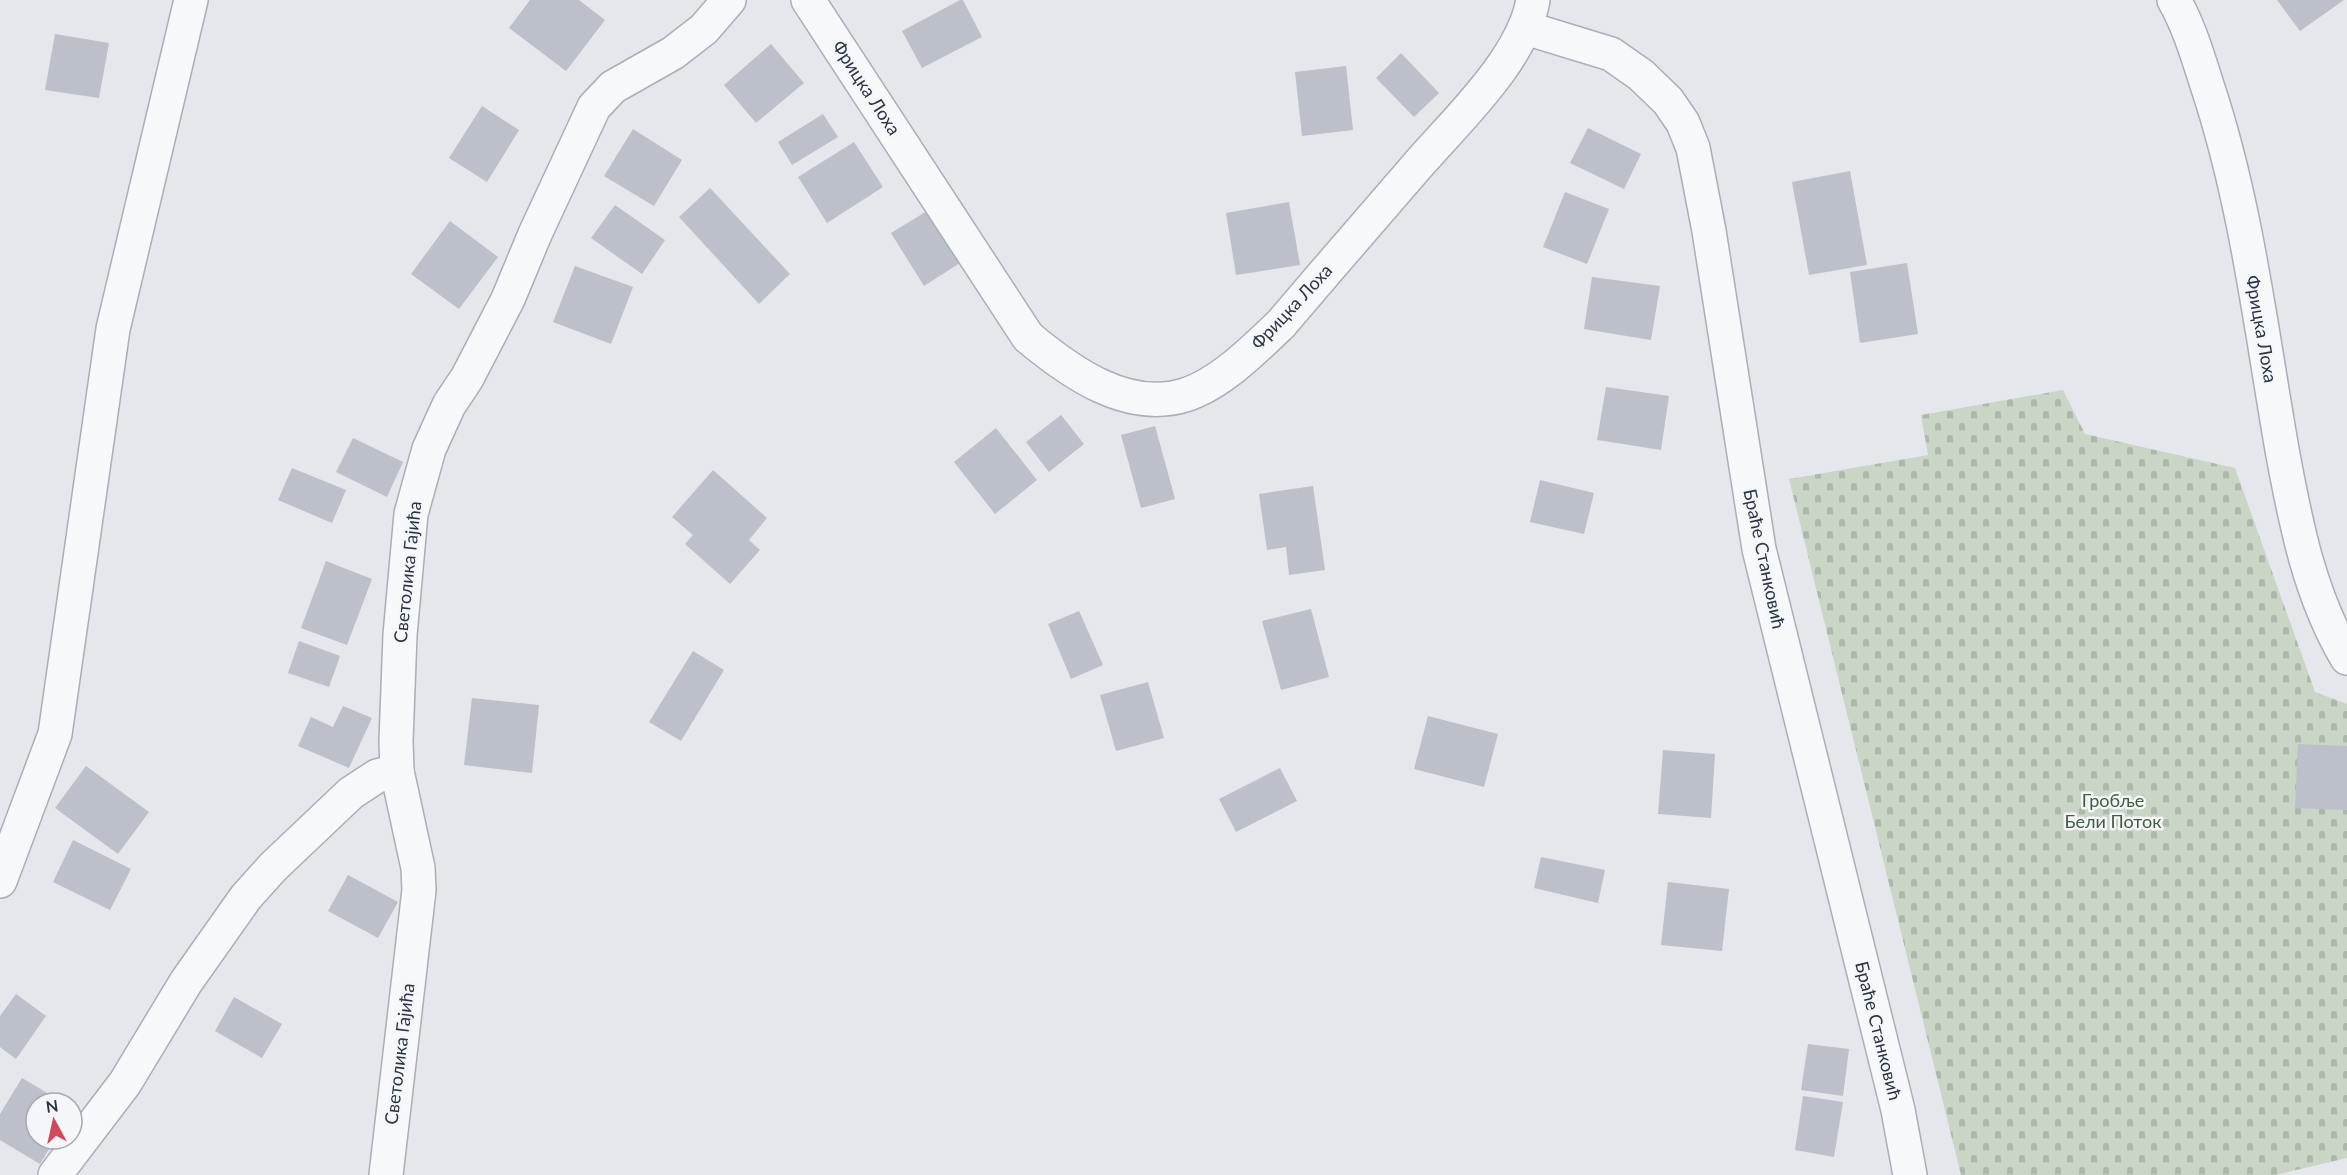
<svg xmlns="http://www.w3.org/2000/svg" width="2347" height="1175" font-family="Lato,sans-serif">
<defs>
<pattern id="cemetery-stones" width="16" height="16" patternUnits="userSpaceOnUse" patternTransform="scale(1.5)"><rect width="16" height="16" fill="#c9d6c5"/><path d="M2 7V4a2 2 0 0 1 4 0v3zM10 15v-3a2 2 0 0 1 4 0v3z" fill="#adb8ab"/></pattern>
</defs>
<rect width="100%" height="100%" fill="#e4e7ec"/>
<path fill="url(#cemetery-stones)" d="M2063,390L2085,434L2235,468L2315,692L2347,704V1158L2276,1175H1961L1789,479L1928,455L1921,415Z"/>
<g fill="#bbc0ca">
<path d="M530,0H579L605,20L566,71L509,28Z"/>
<path d="M960,0H963L982,37L922,68L902,31Z"/>
<path d="M2277,0H2344L2300,31Z"/>
<path d="M55,34L109,43L99,98L45,90Z"/>
<path d="M771,44L804,83L756,123L724,85Z"/>
<path d="M1401,53L1439,93L1414,117L1376,78Z"/>
<path d="M1346,66L1353,130L1302,136L1295,72Z"/>
<path d="M482,106L519,130L487,182L449,158Z"/>
<path d="M823,114L838,137L792,165L778,142Z"/>
<path d="M1588,128L1641,154L1624,189L1570,163Z"/>
<path d="M633,129L682,160L654,206L604,176Z"/>
<path d="M854,142L883,187L827,223L798,177Z"/>
<path d="M1850,171L1867,265L1809,275L1792,182Z"/>
<path d="M710,188L790,274L759,304L679,217Z"/>
<path d="M1565,192L1609,209L1587,264L1543,247Z"/>
<path d="M1289,202L1300,265L1236,275L1226,213Z"/>
<path d="M615,205L665,240L642,274L591,238Z"/>
<path d="M927,211L960,263L924,286L891,233Z"/>
<path d="M450,221L498,257L459,309L411,274Z"/>
<path d="M1907,263L1918,334L1860,343L1850,272Z"/>
<path d="M575,266L633,287L611,344L553,322Z"/>
<path d="M1592,277L1660,286L1651,340L1584,329Z"/>
<path d="M1606,387L1669,396L1661,450L1597,440Z"/>
<path d="M1061,415L1084,444L1049,472L1026,442Z"/>
<path d="M1155,426L1175,499L1141,508L1121,435Z"/>
<path d="M996,428L1037,480L995,514L954,462Z"/>
<path d="M353,438L403,462L387,497L336,472Z"/>
<path d="M292,468L346,490L332,523L278,500Z"/>
<path d="M713,470L767,518L749,540L760,550L730,584L685,544L693,535L672,517Z"/>
<path d="M1540,480L1594,493L1584,534L1530,522Z"/>
<path d="M1313,486L1325,570L1289,575L1286,547L1267,550L1259,494Z"/>
<path d="M326,561L372,579L347,645L301,628Z"/>
<path d="M1311,609L1329,677L1281,690L1262,621Z"/>
<path d="M1079,611L1103,665L1071,679L1048,624Z"/>
<path d="M299,641L340,656L329,687L288,673Z"/>
<path d="M693,651L724,670L681,741L649,722Z"/>
<path d="M1148,682L1164,738L1116,751L1100,695Z"/>
<path d="M472,698L539,705L532,773L464,765Z"/>
<path d="M343,706L372,718L349,768L298,746L311,717L333,727Z"/>
<path d="M1428,716L1498,734L1484,787L1414,769Z"/>
<path d="M2298,744L2347,746V810L2295,808Z"/>
<path d="M1663,750L1715,754L1711,818L1658,814Z"/>
<path d="M86,766L149,812L118,854L55,808Z"/>
<path d="M1280,768L1297,801L1236,832L1219,799Z"/>
<path d="M73,840L131,869L110,910L53,882Z"/>
<path d="M1541,857L1605,870L1598,903L1534,888Z"/>
<path d="M348,875L398,902L378,938L328,911Z"/>
<path d="M1668,882L1729,889L1722,951L1661,945Z"/>
<path d="M16,994L46,1016L16,1059L0,1047V1016Z"/>
<path d="M234,997L282,1024L262,1058L215,1031Z"/>
<path d="M1808,1044L1849,1049L1843,1096L1801,1090Z"/>
<path d="M22,1078L64,1103H36V1139H55L40,1164L0,1140V1114Z"/>
<path d="M1803,1096L1843,1102L1834,1157L1795,1150Z"/>
</g>
<g fill="none" stroke-linecap="round" stroke-linejoin="round">
<g stroke="#a9aeb7" stroke-width="36">
<g id="minor">
<path d="M808,0L1028,337C1070,372 1127,413 1185,395C1220,384 1255,349 1281,324C1326,271 1372,218 1417,166C1456,121 1523,59 1533,0"/>
<path d="M2174,0C2189,26 2198,57 2207,85C2247,205 2261,331 2283,455C2296,525 2310,596 2347,658"/>
<path d="M1526,28L1611,54L1641,75L1668,101L1683,123L1693,148L1709,231L1759,549L1898,1110L1910,1175"/>
<path d="M0,881L55,734L113,329L191,0"/>
<path d="M55,1175L125,1083L186,982L246,897L273,867L351,793L377,776L397,771"/>
<path d="M386,1175L419,890L418,868L397,771L396,741L400,635L411,514L429,449L449,405L467,378L508,299L535,234L594,107L613,87L673,53L704,29L729,0"/>
</g>
</g>
<use href="#minor" stroke="#f7f8fa" stroke-width="33"/>
</g>
<g text-anchor="middle" stroke-width="5" stroke-linejoin="round" paint-order="stroke">
<g font-size="18" fill="#2b3445" stroke="#f4f6f9">
<text transform="translate(866 88) rotate(57)" y="6">Фрицка Лоха</text>
<text transform="translate(1292 307) rotate(-47)" y="6">Фрицка Лоха</text>
<text transform="translate(2261 329) rotate(80)" y="6">Фрицка Лоха</text>
<text transform="translate(1764 559) rotate(78)" y="6">Браће Станковић</text>
<text transform="translate(408 572) rotate(-84)" y="6">Светолика Гајића</text>
<text transform="translate(1878 1031) rotate(76)" y="6">Браће Станковић</text>
<text transform="translate(400 1054) rotate(-83)" y="6">Светолика Гајића</text>
</g>
<g font-size="18" fill="#3f6138" stroke="#f4f6f9">
<text x="2113" y="807">Гробље<tspan x="2113" dy="21">Бели Поток</tspan></text>
</g>
</g>
<g transform="translate(54 1121) rotate(352)"><circle r="28" fill="#f4f6f9" stroke="#a4a8b1" stroke-width="1.5"/>
<path d="M0-4.5L10 22L0 15L-10 22Z" fill="#d1495b"/>
<text y="-9" font-size="16" font-weight="bold" text-anchor="middle" fill="#2b3445">N</text>
</g>
</svg>
